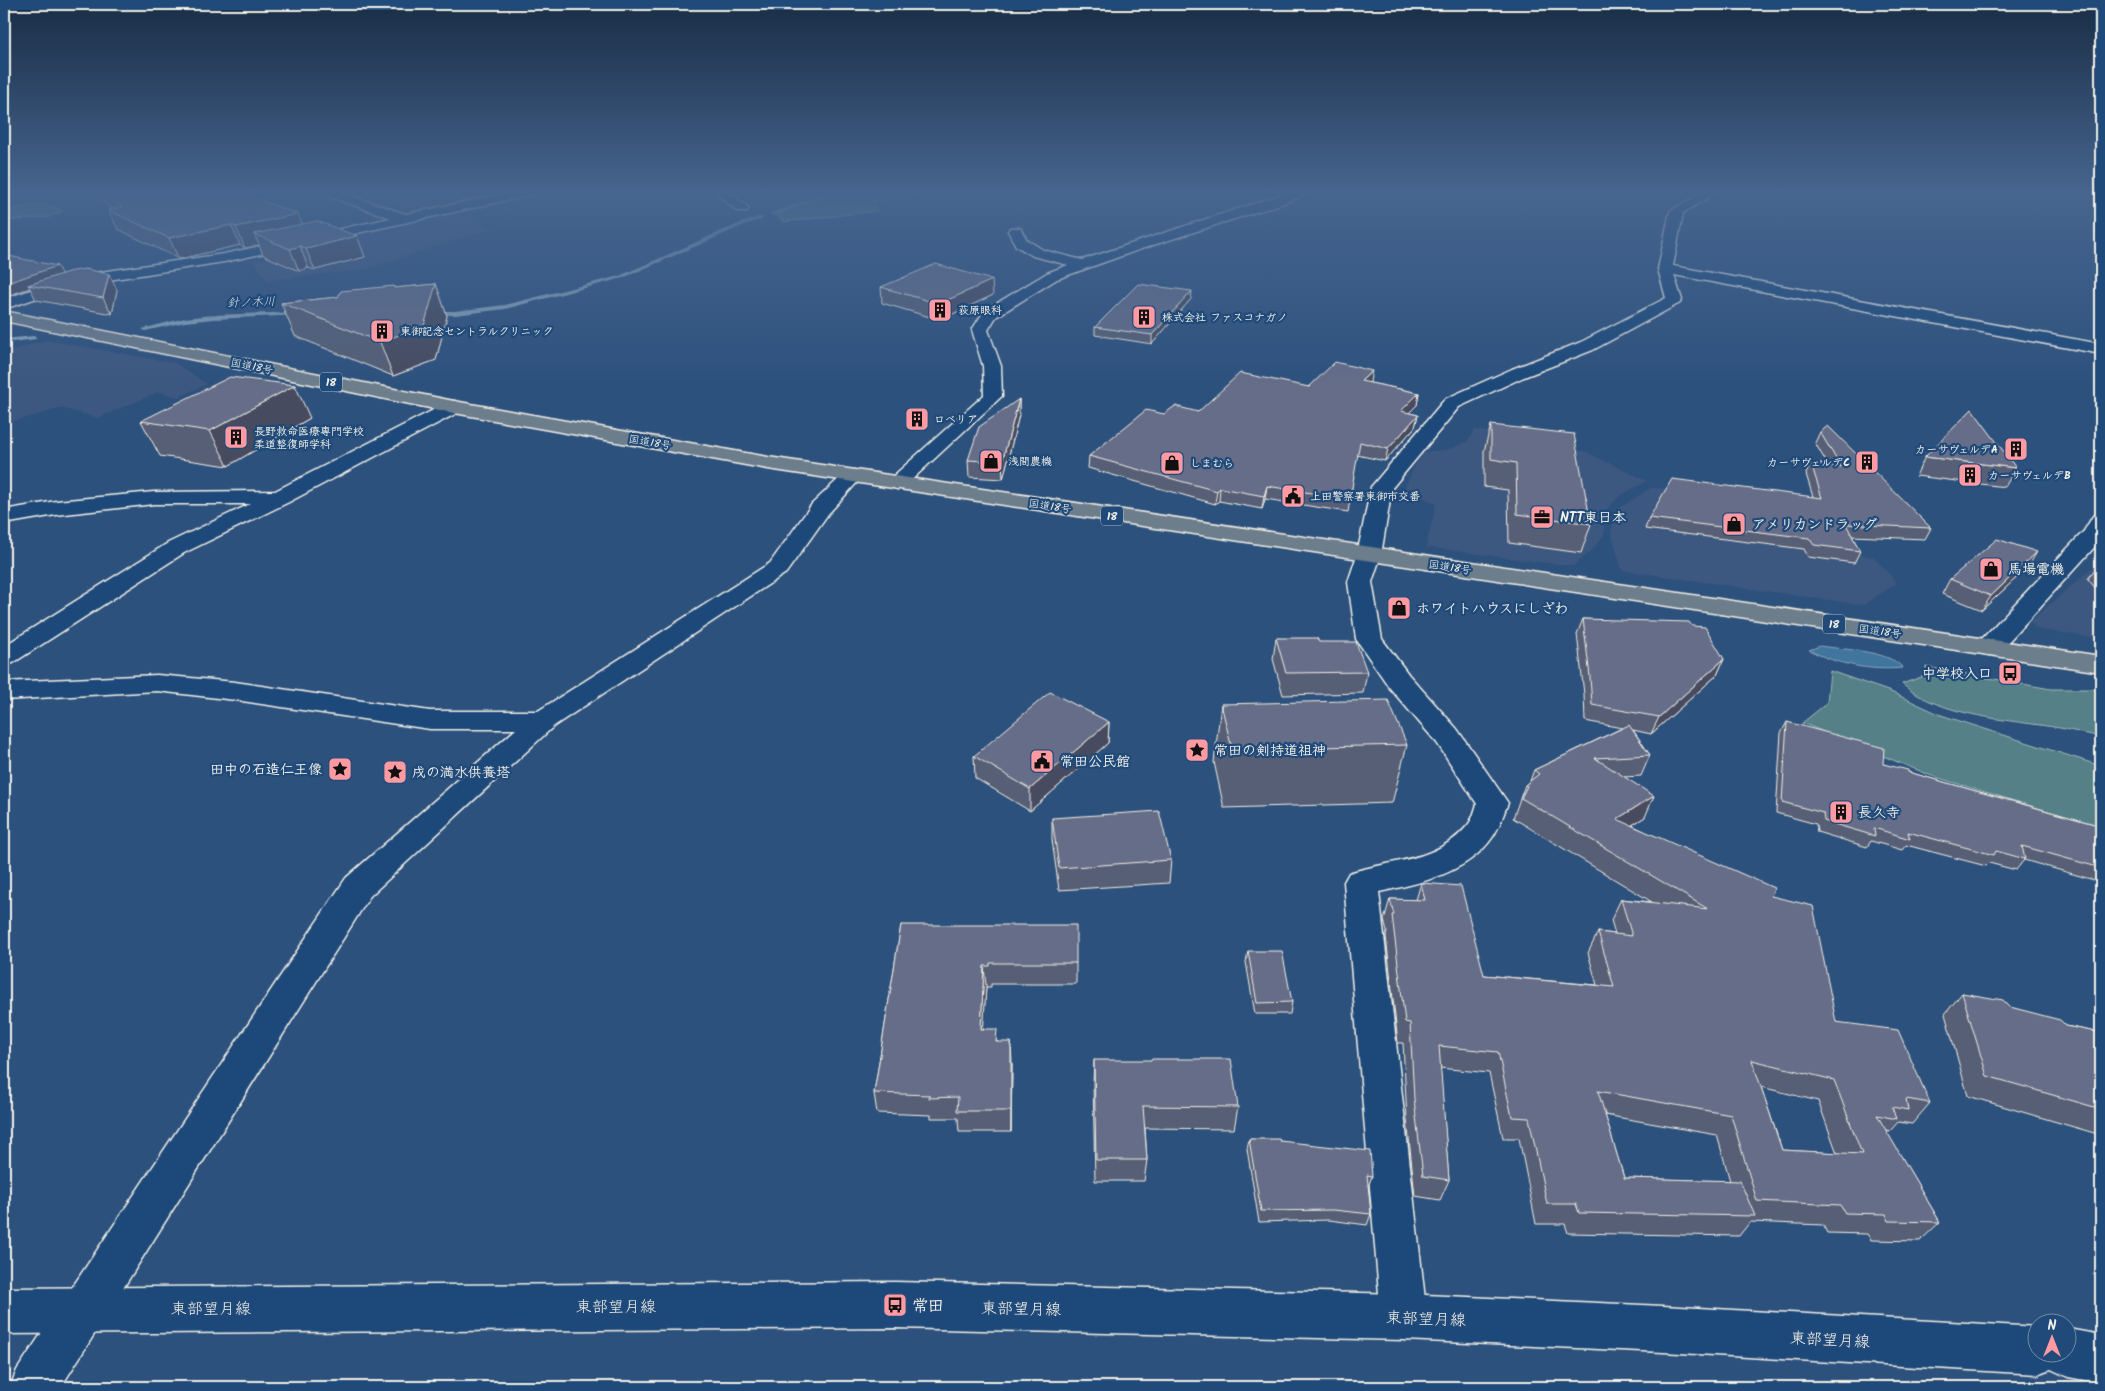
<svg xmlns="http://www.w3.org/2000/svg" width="2105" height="1391" font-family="Kalam,'Klee One',sans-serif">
<rect width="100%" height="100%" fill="#2d517d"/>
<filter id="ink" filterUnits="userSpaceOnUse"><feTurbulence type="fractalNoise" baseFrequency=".02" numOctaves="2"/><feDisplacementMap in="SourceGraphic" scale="10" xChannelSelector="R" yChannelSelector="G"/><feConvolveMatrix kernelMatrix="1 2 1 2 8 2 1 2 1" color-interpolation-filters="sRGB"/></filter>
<g filter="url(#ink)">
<g fill="#3e5980">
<path d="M350,191H515L425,209H407Z"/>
<path d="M452,211L492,228L363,270L267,280L254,261Z"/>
<path d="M46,340L175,363L207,384L179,397L158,392L98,418L62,408L4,424V350H13Z"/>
<path d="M1475,430L1586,452L1647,481L1621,495L1605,511L1604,535L1590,552L1573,566L1426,547L1436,504L1405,487L1422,452L1447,450L1467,442Z"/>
<path d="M1651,488L1671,489L1856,554L1874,557L1897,583L1863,605L1622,570L1611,531L1618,509Z"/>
<path d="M2101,560V639L2037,629L2030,622Z"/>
</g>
<g fill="#548088" stroke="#a4b8b8">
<path d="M840,191H935L920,195L873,201L877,211L784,222L776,215L827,193Z"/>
<path d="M38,204L52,206L63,211L49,217L4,221V211Z"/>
<path d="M1926,667L2051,689H2101V737C2087,734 2074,731 2060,728C2012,720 1940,717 1902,684L1924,676Z"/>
<path d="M1830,671L1891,692L1941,715L2101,766V827L1932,776L1802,723L1827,703Z"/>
</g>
<path fill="#41749e" stroke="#89a6bc" d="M1820,646C1844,650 1888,650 1903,668C1871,671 1838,665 1809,650Z"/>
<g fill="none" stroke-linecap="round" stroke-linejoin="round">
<g fill="#89a6bc" fill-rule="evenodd">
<path d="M830,191H839L774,215L769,214Z"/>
<path d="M761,216L763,219L742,226L623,278L505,309L455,315H431L428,313L431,311H455L505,305L619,276L738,224Z"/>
<path d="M299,312L301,313V315L213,319L185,322L145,331L142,329L185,318L213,315Z"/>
<path d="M34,336L37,338L36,339L4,343V339Z"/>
</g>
<g stroke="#f4f1e8" stroke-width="3">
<g id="street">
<path d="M714,191H727L749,208L747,211H737Z"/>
<path d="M1292,191H1308L1306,194L1284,203L1141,249L1057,279L996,317L988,330L1001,366L1002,396L904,487L897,489L890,487L886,483L890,479L984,395L983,366L972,330L984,311L1047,273L1068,265L1033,256L1016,246L1008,231L1010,228H1020L1027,240L1043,250L1082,260Z"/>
<path d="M1705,191H1719L1683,213L1673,266L2101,344V354L1674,275L1682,300L1680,303L1593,350L1524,377L1459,407L1392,488L1381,555L1372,582L1382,639L1409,675L1457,729L1508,803C1503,815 1500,827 1492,838C1468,873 1418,884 1379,892L1427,1317L1420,1333L1404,1340L1388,1333L1381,1317L1344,882L1349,873C1391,860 1438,862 1468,825C1473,819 1475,810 1477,804L1437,743L1389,687L1356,639L1348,582L1357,555L1371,487L1445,399L1512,369L1581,342L1666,298L1658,269L1670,211Z"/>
<path d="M454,401L461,403L463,407L461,411L289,502L184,553L13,663L4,665V646L168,543L250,504H154L56,515L4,524V510L56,501L154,492L275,491L447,403Z"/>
<path d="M853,470L860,472L863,476L828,514L786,573L554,726L370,896L61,1387H10L17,1370L346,878L516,729H430L235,700L157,691L4,700V682L157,675L235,682L430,711H538L770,563L812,504L846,472Z"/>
<path d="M2101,514V540L1998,653L1989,655L1980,653L1976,647L1980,641L2084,531L2093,516Z"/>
</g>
</g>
<g stroke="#f4f1e8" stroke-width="3">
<g id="secondary">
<path d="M320,191H337L406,214L517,191H538L532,195L224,262L76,285L4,309V299L73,276L224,254L391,218L322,194Z"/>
<path d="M895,1282L1404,1294L1663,1306L2038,1327V1354H2068V1329L2101,1335V1383L2068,1377L2051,1369L2038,1374L1663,1352L1404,1340L895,1328L4,1334V1288Z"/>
</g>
</g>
<g stroke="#f4f1e8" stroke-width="3">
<path id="highway" d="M4,311L454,401L768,457L2101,656V672L768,469L454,413L4,321Z"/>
</g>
<use href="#street" fill="#1f4a7a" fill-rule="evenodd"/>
<use href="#secondary" fill="#1f4a7a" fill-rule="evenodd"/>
<use href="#highway" fill="#6c7d8c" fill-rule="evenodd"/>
</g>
<g fill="#575e75" stroke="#f4f1e8" fill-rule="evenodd">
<path d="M91,191H234L302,224L357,236L365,257L315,270L308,268L299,271L263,255L259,245L245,248L240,245L179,259L118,229L108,210L111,209Z"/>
<path d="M4,255L61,274L117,290L112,314L36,300L30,288L9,295L4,294Z"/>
<path d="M436,284L447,316L436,360L393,376L295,336L281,303L338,297L395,288Z"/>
<path d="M881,287L993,295L940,320L882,303Z"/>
<path d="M1191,299L1152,344L1095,335V327Z"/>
<path d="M1370,382V383L1419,393L1417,405L1409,413L1418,415L1415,427L1385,461L1357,455L1348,512L1265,499L1262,509L1219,501L1215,504L1088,468L1089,456L1164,414L1198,412L1309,387Z"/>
<path d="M1019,399V415L1003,479L969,477L968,460Z"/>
<path d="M310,418L228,466L160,456L141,421Z"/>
<path d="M1491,425L1591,524L1581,553L1509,543L1508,490L1484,487V451Z"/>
<path d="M1820,432L1931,528L1925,539L1852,536L1860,551L1854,563L1808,557L1804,549L1645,529L1649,518L1813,497L1806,474L1811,463L1828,465L1815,443Z"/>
<path d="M1925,457L2016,468L2005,487L1916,476Z"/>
<path d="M2101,560V595L2088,579Z"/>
<path d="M2028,567L1982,610L1942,594L1950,579Z"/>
<path d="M1583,619L1692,626L1724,659L1717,675L1651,734L1633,730L1650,755L1641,776L1624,777L1645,817L1632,825L1771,896L1836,1022L1930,1103L1912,1124L1898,1122L1890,1131L1886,1130V1131L1940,1222L1920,1241L1871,1240L1867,1234L1827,1233L1823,1225L1750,1222L1739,1236L1568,1233L1565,1224H1536L1519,1138H1503L1489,1073L1440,1068L1449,1180L1440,1200L1415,1196L1407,1119L1403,1043H1398L1386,936L1387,932L1384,920L1390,899L1416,900L1421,883L1484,975L1597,985L1588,953L1598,932L1615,934L1611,920L1621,899L1652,902L1513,818L1525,785L1530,781L1534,770L1622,728L1585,721L1584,694L1577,634ZM1761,1087L1818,1101L1837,1153L1782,1150ZM1605,1115L1717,1135L1730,1181L1624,1178Z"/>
<path d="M1276,638L1319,642L1367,672L1363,693L1283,695L1273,659Z"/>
<path d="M1221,704L1407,745L1392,803L1224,808L1214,762Z"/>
<path d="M1109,722L1108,743L1030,811L975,778L974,756Z"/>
<path d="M1787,722L1883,764L1908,772L2101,826V882L2024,860L2016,870L1989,863L1986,866L1906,845L1902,850L1871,841L1867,847L1817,832L1816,824L1776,813L1781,733Z"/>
<path d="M1052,818L1171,860L1169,883L1059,890L1052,840Z"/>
<path d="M901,925L1076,963V984H991V987H986L983,1029L998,1042L1012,1063L1011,1132H959L958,1118H931V1115L877,1113L874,1093Z"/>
<path d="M1248,951L1292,1002L1290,1014H1255L1246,962Z"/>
<path d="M1962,993L2010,1007L2066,1026L2101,1033V1135L1968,1096L1945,1014Z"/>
<path d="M1094,1060L1238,1107L1234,1129L1145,1128L1147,1160L1144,1181H1095L1093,1082Z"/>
<path d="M1249,1139L1280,1141L1372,1176L1368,1187L1371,1214L1367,1225L1329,1220L1259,1222L1247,1149Z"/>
</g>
<g fill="#474c5f" stroke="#f4f1e8">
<path d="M298,214L306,234H254L259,245L245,248L236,227Z"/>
<path d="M231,225L240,245L179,259L169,238Z"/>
<path d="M357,236L365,257L315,270L306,249Z"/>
<path d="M300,246L308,268L299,271L290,249Z"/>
<path d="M57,266L63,277L28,285L30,288L9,295L4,286V284Z"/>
<path d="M109,274L117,290L112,314L103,298Z"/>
<path d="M992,280L993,295L940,320L939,304Z"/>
<path d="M436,284L447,316L436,360L393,376L380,342Z"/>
<path d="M1192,291L1191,299L1152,344V335Z"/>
<path d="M1372,371L1370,382L1359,393L1361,381Z"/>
<path d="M295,385L310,418L228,466L210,431Z"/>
<path d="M1419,393L1417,405L1399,423L1401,411Z"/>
<path d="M1019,399V415L1003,479L1002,462Z"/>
<path d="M1418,415L1415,427L1385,461L1388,449Z"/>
<path d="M1267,486L1265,499L1262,509L1264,496Z"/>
<path d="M1220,488L1219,501L1215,504L1217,491Z"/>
<path d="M2037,552L2028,567L1982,610L1991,596Z"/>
<path d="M1724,659L1717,675L1651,734L1659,717Z"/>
<path d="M1109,722L1108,743L1030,811V789Z"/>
<path d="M1654,796L1645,817L1608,840L1617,819Z"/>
<path d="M984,966L986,987L982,1050L981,1029Z"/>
<path d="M1011,1042L1012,1063L1011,1132Z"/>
</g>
<g fill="#656d88" stroke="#f4f1e8" fill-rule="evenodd">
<path d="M102,191H234L298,214L236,227L231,225L169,238L108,210L121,207Z"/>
<path d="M317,221L357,236L306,249L300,246L290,249L254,234Z"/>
<path d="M4,255L57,266L4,284Z"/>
<path d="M936,264L992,280L939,304L881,287Z"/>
<path d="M85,269L109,274L103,298L28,285L68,272Z"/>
<path d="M436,284L424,326L380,342L281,303L338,297L341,291L394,286V288Z"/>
<path d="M1138,284L1192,291L1152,335L1095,327Z"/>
<path d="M1335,362L1372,371L1361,381L1419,393L1401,411L1418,415L1388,449L1360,442L1350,499L1267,486L1264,496L1220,488L1217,491L1089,456L1146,410L1164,414L1175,406L1198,412L1240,373L1309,387Z"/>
<path d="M230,377L295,385L210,431L141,421Z"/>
<path d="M1019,399L1002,462L968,460L979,427Z"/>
<path d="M1972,409L2016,468L1925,457Z"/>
<path d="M1491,425L1574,434L1591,524L1517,514L1516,463L1491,459Z"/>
<path d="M1828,426L1931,528L1846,524L1860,551L1814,545L1809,538L1649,518L1672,479L1822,498L1811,463L1841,467L1820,432Z"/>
<path d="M1997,539L2037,552L1991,596L1950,579Z"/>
<path d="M1583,619L1689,622L1692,626L1705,627L1724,659L1659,717L1592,705L1590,677Z"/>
<path d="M1276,638H1317L1319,642H1356L1367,672L1286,673Z"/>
<path d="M1050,692L1109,722L1030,789L974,756Z"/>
<path d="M1388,700L1407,745L1232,749L1221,704Z"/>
<path d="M1787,722L1884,748L1883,764L1908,770V772L2101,826V868L2022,846L2025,859L1996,851L1994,855L1908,832L1910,839L1874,828L1875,836L1824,821L1823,813L1782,802Z"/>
<path d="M1629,725L1650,755L1595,758L1654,796L1617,819L1774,888L1771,896L1813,906L1836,1022L1898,1030L1930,1103L1906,1099L1908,1110L1892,1107L1896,1119L1877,1115L1940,1222L1889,1221L1886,1214L1845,1213L1840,1205L1757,1201L1731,1115L1598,1091L1624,1178L1740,1181L1755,1216L1579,1213L1576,1204H1547L1529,1118L1512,1117L1498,1052L1439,1046L1449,1180L1423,1176L1414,1099L1410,1023L1405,1022L1392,915H1394L1390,899L1425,900L1421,883L1461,886L1484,975L1614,987L1598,932L1632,936L1621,899L1708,909L1521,798L1527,786L1525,785L1539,774L1534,770ZM1752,1060L1834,1080L1862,1154L1782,1150Z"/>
<path d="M1159,811L1171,860L1059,868L1052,818Z"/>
<path d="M901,925H1076V963H990V966H984L981,1029H997L996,1042H1011V1111H957L958,1097L929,1098V1095L874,1093Z"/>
<path d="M1248,951H1282L1292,1002L1257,1003Z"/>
<path d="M1962,993L2003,1000L2010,1007L2060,1020L2066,1026L2101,1033V1109L1987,1076Z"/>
<path d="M1151,1059H1231L1238,1107L1143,1106L1147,1160H1096L1094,1060H1151Z"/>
<path d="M1249,1139H1279L1280,1141L1370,1151L1372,1176L1367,1175L1371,1214L1333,1210L1261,1211Z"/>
</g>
</g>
<linearGradient id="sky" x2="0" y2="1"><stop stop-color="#192d45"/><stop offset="0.5" stop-color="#46658f"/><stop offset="1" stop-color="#46658f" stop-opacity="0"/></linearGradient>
<rect width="2105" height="385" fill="url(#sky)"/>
<defs>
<g id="building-square" transform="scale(1.25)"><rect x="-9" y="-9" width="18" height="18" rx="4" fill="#ff9aa2" stroke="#1f4a7a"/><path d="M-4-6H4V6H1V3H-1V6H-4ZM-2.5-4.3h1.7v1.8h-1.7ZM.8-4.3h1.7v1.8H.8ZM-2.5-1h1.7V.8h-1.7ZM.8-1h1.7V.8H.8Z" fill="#111"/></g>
<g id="shop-square" transform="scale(1.25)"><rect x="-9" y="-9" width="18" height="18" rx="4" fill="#ff9aa2" stroke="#1f4a7a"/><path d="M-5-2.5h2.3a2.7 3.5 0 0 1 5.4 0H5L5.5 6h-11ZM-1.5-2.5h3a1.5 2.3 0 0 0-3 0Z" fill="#111"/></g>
<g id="civic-square" transform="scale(1.25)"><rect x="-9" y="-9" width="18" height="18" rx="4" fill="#ff9aa2" stroke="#1f4a7a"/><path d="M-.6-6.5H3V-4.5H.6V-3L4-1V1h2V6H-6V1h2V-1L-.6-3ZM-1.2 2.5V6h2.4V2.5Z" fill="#111"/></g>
<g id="office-square" transform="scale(1.25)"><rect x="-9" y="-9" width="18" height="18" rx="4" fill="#ff9aa2" stroke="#1f4a7a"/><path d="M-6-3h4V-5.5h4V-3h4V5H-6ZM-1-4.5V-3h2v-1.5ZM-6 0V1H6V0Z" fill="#111"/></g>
<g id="bus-square" transform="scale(1.25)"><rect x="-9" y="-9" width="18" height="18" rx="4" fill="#ff9aa2" stroke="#1f4a7a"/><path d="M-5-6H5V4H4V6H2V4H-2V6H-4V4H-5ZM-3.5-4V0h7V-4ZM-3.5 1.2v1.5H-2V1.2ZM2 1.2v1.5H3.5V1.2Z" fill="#111"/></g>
<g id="sight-square" transform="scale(1.25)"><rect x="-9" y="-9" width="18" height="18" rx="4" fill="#ff9aa2" stroke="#1f4a7a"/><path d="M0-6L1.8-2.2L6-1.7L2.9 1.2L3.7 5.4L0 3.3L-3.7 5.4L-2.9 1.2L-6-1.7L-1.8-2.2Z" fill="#111"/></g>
</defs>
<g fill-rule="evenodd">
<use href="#building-square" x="940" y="310"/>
<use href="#building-square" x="1144" y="317"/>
<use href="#building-square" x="382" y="331"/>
<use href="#building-square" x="917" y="419"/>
<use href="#building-square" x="236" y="437"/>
<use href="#building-square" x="2016" y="449"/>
<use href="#shop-square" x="991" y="461"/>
<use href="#building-square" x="1867" y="462"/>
<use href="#shop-square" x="1172" y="463"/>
<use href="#building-square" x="1970" y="475"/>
<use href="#civic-square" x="1293" y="496"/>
<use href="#office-square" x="1542" y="517"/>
<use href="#shop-square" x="1734" y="524"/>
<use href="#shop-square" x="1991" y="569"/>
<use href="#shop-square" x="1399" y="608"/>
<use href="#bus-square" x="2010" y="673"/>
<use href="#sight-square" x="1197" y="750"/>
<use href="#civic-square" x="1042" y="761"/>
<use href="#sight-square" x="340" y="769"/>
<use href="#sight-square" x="395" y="772"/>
<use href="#building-square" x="1841" y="812"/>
<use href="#bus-square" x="895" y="1305"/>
</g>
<g text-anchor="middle" stroke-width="4.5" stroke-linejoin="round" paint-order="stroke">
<g font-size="11" font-weight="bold" fill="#f4f1e8" stroke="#1f4a7a" text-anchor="start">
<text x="958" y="314">荻原眼科</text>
<text x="1162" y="321">株式会社 ファスコナガノ</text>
<text x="400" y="335">東御記念セントラルクリニック</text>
<text x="934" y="423">ロベリア</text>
<text x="254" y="435">長野救命医療専門学校<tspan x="254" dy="13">柔道整復師学科</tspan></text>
<text x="1998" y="453" text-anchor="end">カーサヴェルデA</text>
<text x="1008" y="465">浅間農機</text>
<text x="1850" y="466" text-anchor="end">カーサヴェルデC</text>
<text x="1190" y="467">しまむら</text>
<text x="1988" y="479">カーサヴェルデB</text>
<text x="1310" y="500">上田警察署東御市交番</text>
</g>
<g font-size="11" fill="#f4f1e8" stroke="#1f4a7a">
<text transform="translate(252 366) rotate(11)" y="4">国道18号</text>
<text transform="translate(650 442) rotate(10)" y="4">国道18号</text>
<text transform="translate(1050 506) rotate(9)" y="4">国道18号</text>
<text transform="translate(1450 567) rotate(9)" y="4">国道18号</text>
<text transform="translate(1880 631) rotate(8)" y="4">国道18号</text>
</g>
<g font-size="12" font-style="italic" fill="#d9dedd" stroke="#1f4a7a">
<text transform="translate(251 302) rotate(-2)" y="4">針ノ木川</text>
</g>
<g fill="#1f4a7a" stroke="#b4bfc7" stroke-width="1">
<rect x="320" y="372.5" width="22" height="19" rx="4"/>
<rect x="1101" y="506.5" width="22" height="19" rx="4"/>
<rect x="1823" y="614.5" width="22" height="19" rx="4"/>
</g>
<g font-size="12" font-weight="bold" fill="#f4f1e8">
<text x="331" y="386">18</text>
<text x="1112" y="520">18</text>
<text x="1834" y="628">18</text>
</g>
<g font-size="14" font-weight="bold" fill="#f4f1e8" stroke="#1f4a7a" text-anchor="start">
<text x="1560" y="522">NTT東日本</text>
<text x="1752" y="529">アメリカンドラッグ</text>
<text x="2008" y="574">馬場電機</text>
<text x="1416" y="613">ホワイトハウスにしざわ</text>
<text x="1992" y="678" text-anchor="end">中学校入口</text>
<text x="1214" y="755">常田の剣持道祖神</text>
<text x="1060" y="766">常田公民館</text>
<text x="322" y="774" text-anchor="end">田中の石造仁王像</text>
<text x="412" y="777">戌の満水供養塔</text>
<text x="1858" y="817">長久寺</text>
</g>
<g font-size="16" font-weight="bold" fill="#f4f1e8" stroke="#1f4a7a" text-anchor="start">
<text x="912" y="1311">常田</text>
</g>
<g font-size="16" fill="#f4f1e8" stroke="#1f4a7a">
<text x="616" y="1312">東部望月線</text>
<text x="211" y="1314">東部望月線</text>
<text transform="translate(1021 1308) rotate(1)" y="6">東部望月線</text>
<text transform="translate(1426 1318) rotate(2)" y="6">東部望月線</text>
<text transform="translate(1830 1339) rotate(3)" y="6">東部望月線</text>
</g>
</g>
<rect width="2105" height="1391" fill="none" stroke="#1f4a7a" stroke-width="20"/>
<rect x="10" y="10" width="2085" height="1371" fill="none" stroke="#f4f1e8" stroke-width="2" filter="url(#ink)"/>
<g transform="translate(2052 1338)"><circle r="24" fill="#1f4a7a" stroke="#748da6"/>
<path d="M0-4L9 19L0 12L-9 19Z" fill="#ff9aa2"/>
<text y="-8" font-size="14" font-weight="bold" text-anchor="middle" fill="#f4f1e8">N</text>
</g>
</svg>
